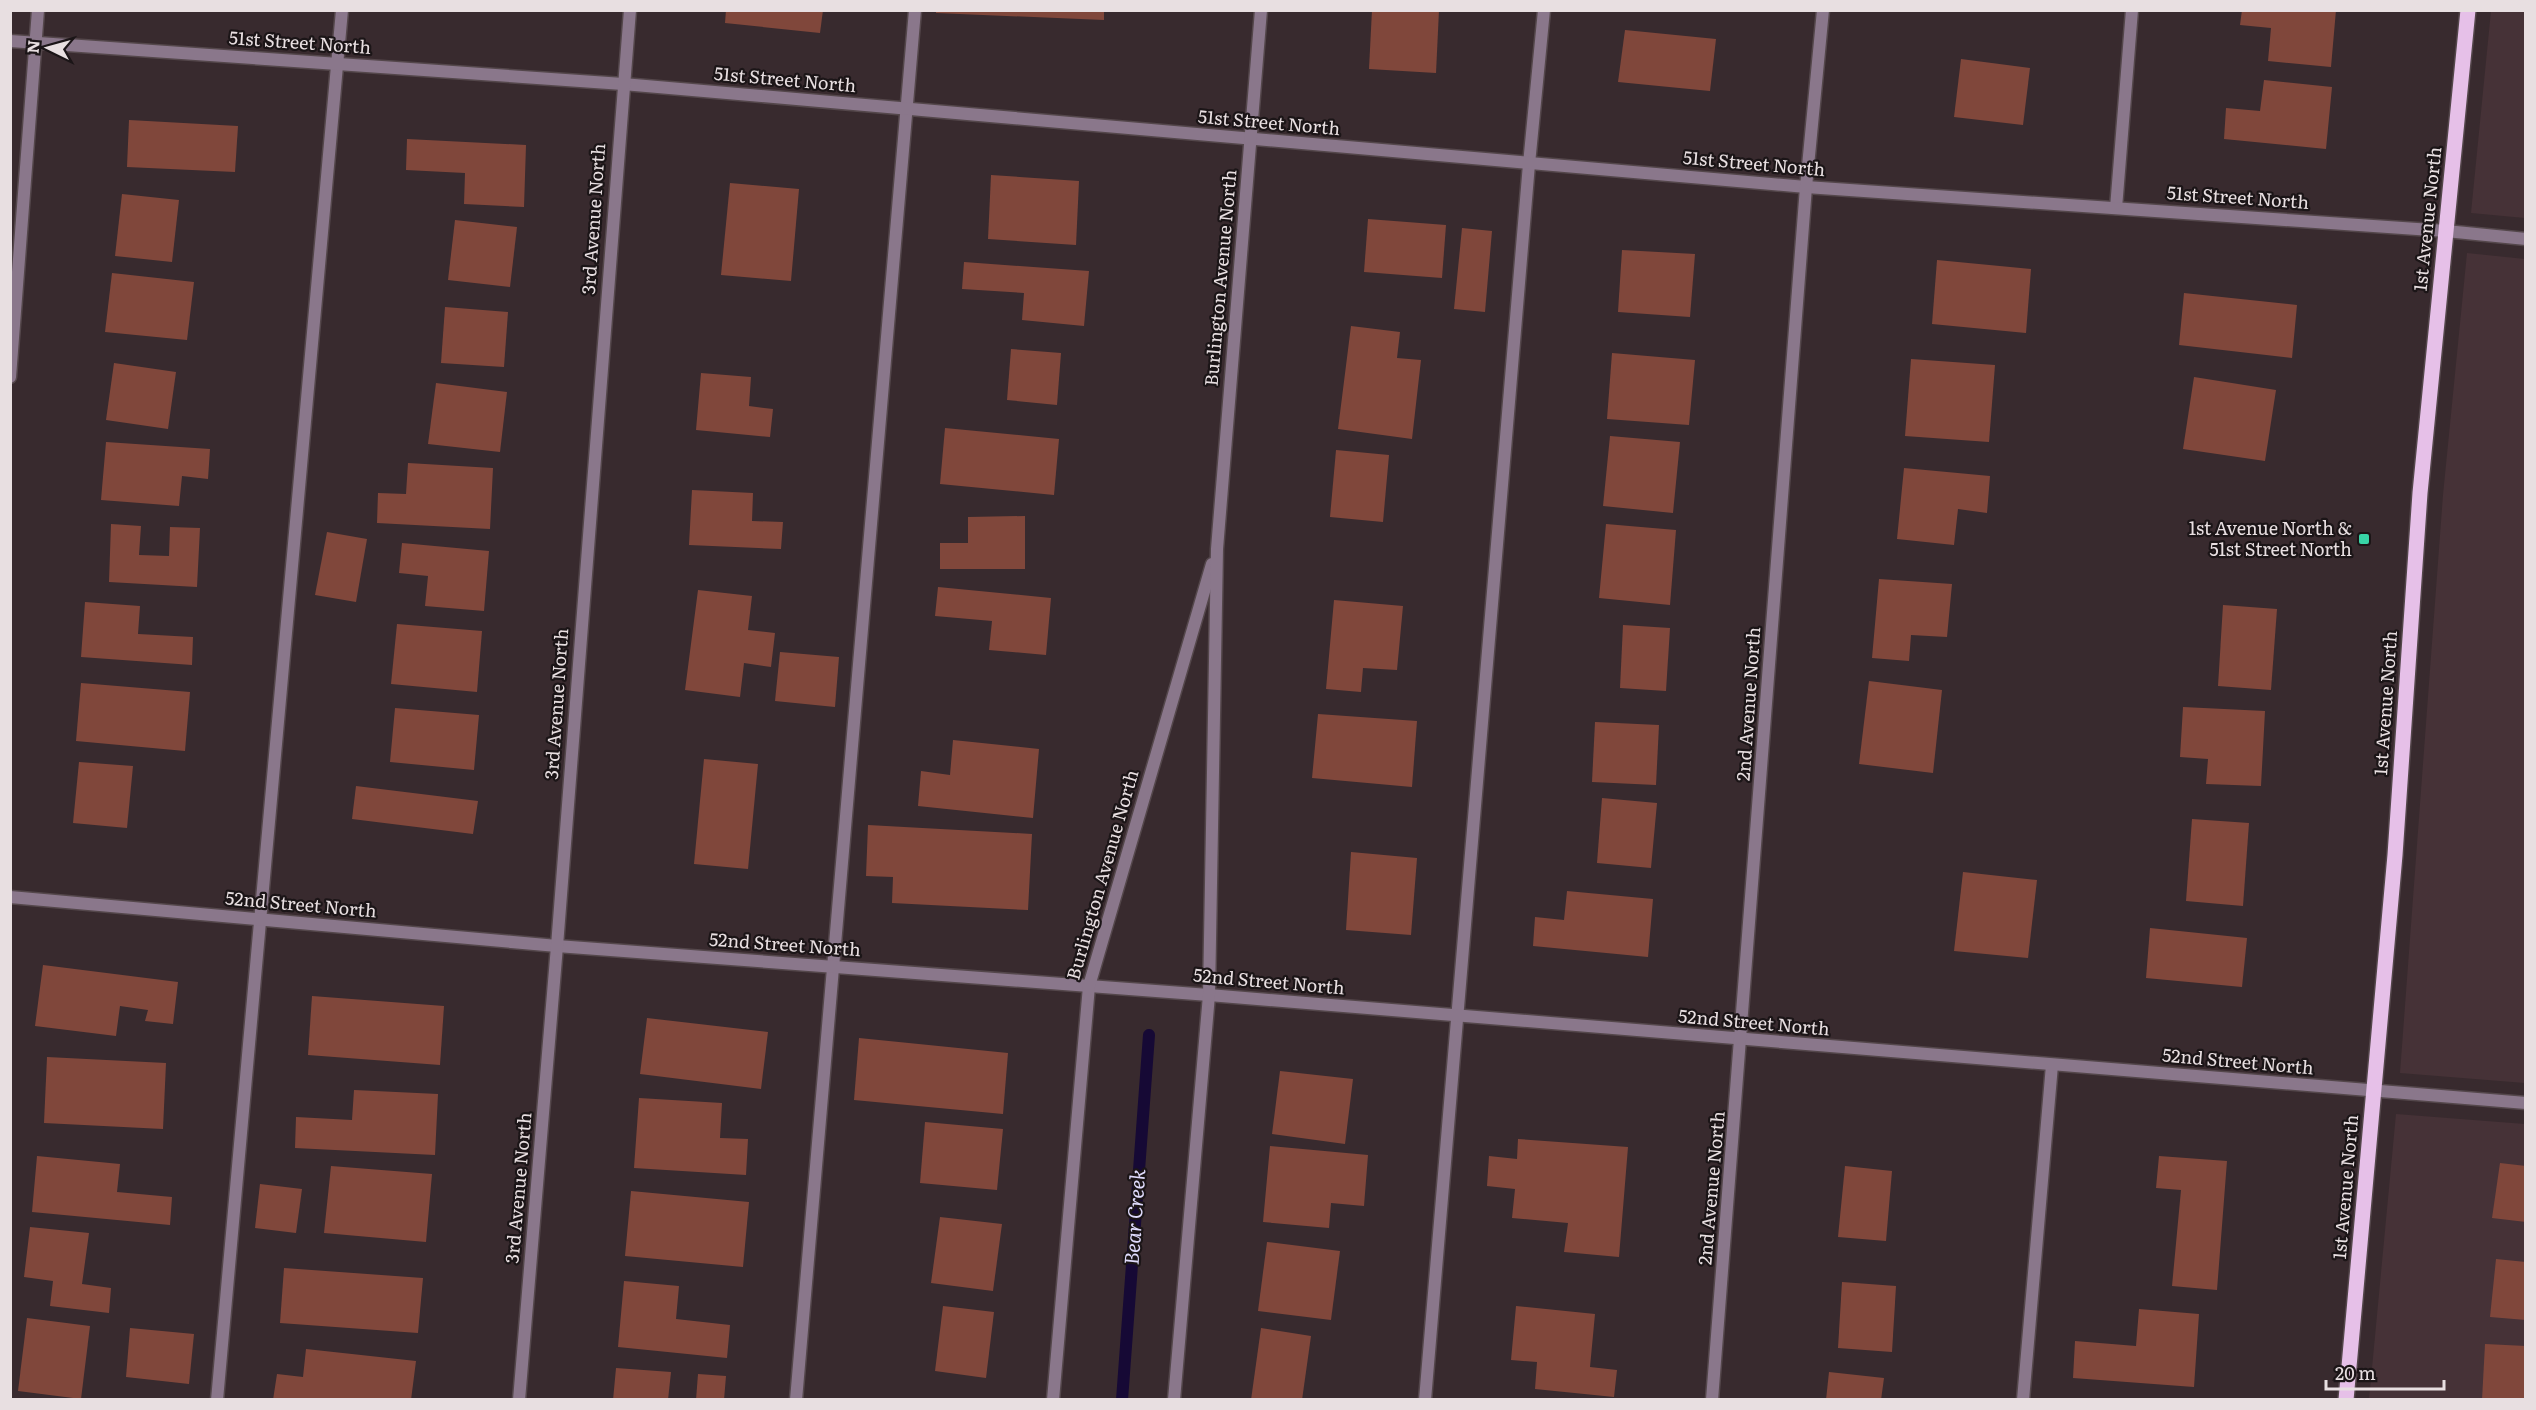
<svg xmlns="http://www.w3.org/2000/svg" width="2536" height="1410" font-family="Literata,serif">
<rect width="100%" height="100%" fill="#382a2e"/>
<g fill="#463237">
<path d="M2491,11H2525V218L2471,213Z"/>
<path d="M2467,253L2525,259V1083L2400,1073L2443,495Z"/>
<path d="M2396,1114L2525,1124V1399L2369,1400Z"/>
</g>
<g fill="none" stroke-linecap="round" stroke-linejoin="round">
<path stroke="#160935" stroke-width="12" d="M1122,1400L1149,1035"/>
</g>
<g fill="#80473b">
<path d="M726,10H823L820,33L725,23Z"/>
<path d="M936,10H1104V20L936,13Z"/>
<path d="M1372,10H1439L1436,73L1369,69Z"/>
<path d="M2242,10H2336L2331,67L2268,61L2271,28L2240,25Z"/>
<path d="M1625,30L1716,39L1710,91L1618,82Z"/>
<path d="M1961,59L2030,68L2023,125L1954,117Z"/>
<path d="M2264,80L2332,87L2326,149L2224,139L2226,108L2260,111Z"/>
<path d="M129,120L238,126L235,172L127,167Z"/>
<path d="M407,139L526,145L524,207L464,204L465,173L406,170Z"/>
<path d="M991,175L1079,181L1076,245L988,239Z"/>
<path d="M730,183L799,189L791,281L721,275Z"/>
<path d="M122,194L179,200L172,262L115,256Z"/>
<path d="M1368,219L1446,225L1442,278L1364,272Z"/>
<path d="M455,220L517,227L510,287L448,280Z"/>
<path d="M1462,228L1492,231L1485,312L1454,309Z"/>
<path d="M1622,250L1695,254L1690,317L1618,312Z"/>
<path d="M1937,260L2031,269L2026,333L1932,324Z"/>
<path d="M964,262L1089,271L1084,326L1022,320L1024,293L962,289Z"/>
<path d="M112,273L194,282L187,340L105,332Z"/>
<path d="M2184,293L2297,305L2292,358L2179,345Z"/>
<path d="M445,307L508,312L504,367L441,363Z"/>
<path d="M1351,326L1400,332L1397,358L1421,360L1412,439L1338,429Z"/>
<path d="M1011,349L1061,353L1057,405L1007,400Z"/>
<path d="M1612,353L1695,360L1689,425L1607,419Z"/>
<path d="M1911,359L1995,365L1989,442L1905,436Z"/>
<path d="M114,363L176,372L168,429L106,420Z"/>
<path d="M701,373L751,377L749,406L773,409L770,437L696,430Z"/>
<path d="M2194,377L2276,390L2265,461L2183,449Z"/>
<path d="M436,383L507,392L500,452L428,444Z"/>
<path d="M945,428L1059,439L1054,495L940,484Z"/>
<path d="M1610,436L1680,442L1673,513L1603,506Z"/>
<path d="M106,442L210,449L208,479L182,476L179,506L101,500Z"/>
<path d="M1336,450L1389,455L1383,522L1330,517Z"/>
<path d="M408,463L493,468L490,529L377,523L378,493L406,494Z"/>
<path d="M1904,468L1990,476L1987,513L1958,509L1954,545L1897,539Z"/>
<path d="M692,490L753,493L752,521L783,522L781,549L689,545Z"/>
<path d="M1025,516V569H940V543H968V517Z"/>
<path d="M111,524L141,526L139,555L169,556L170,527L200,528L197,587L109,582Z"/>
<path d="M1606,524L1676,530L1670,605L1599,598Z"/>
<path d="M327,532L367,539L356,602L315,595Z"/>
<path d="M402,543L489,551L484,611L425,606L428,576L399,573Z"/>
<path d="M1879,579L1952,584L1947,637L1911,635L1909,661L1872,658Z"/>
<path d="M938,587L1051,598L1046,655L989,650L992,621L935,616Z"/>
<path d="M698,590L752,596L748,630L775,633L771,667L744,663L740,697L685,690Z"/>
<path d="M1334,600L1403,606L1397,670L1363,668L1361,692L1326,689Z"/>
<path d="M85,602L140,606L138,634L193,637L192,665L81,657Z"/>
<path d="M2223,605L2277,609L2271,690L2218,686Z"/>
<path d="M397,624L482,631L477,692L391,684Z"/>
<path d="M1623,625L1670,628L1666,691L1620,688Z"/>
<path d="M780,652L839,657L835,707L775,701Z"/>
<path d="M1869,681L1942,690L1933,773L1859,764Z"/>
<path d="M81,683L190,692L185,751L76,741Z"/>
<path d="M2183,707L2265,711L2261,786L2206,784L2208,759L2180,757Z"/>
<path d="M395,708L479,715L474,770L390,762Z"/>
<path d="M1318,714L1417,721L1412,787L1312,778Z"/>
<path d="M1595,722L1659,725L1656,785L1592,782Z"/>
<path d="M953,740L1039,749L1033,818L918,806L921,771L950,775Z"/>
<path d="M704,759L758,764L748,869L694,864Z"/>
<path d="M79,762L133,766L127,828L73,823Z"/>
<path d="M356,786L478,801L473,834L352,819Z"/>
<path d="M1602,798L1657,803L1651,868L1597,863Z"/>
<path d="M2192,819L2249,823L2243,906L2186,901Z"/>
<path d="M868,825L1032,834L1028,910L892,903L893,877L866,876Z"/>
<path d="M1351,852L1417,858L1411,935L1346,930Z"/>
<path d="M1963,872L2037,880L2028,958L1954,951Z"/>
<path d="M1567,891L1653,899L1648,957L1533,946L1535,917L1564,920Z"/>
<path d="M2150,928L2247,938L2242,987L2146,978Z"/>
<path d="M43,965L178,982L173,1024L145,1021L148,1010L120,1006L116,1036L35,1026Z"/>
<path d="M312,996L444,1006L440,1065L308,1055Z"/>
<path d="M647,1018L768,1032L761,1089L640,1074Z"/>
<path d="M859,1038L1008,1053L1003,1114L854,1100Z"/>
<path d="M47,1057L166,1063L163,1129L44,1123Z"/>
<path d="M1280,1071L1353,1079L1345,1144L1272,1134Z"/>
<path d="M354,1090L438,1094L435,1155L295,1148L296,1117L352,1120Z"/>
<path d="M639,1098L722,1103L720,1138L748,1139L746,1175L634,1168Z"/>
<path d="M925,1122L1003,1129L997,1190L920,1183Z"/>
<path d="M1518,1139L1628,1147L1619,1257L1564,1252L1568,1223L1512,1218L1515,1189L1487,1186L1489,1156L1517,1159Z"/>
<path d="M1270,1146L1368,1155L1364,1206L1331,1203L1329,1228L1263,1222Z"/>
<path d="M37,1156L120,1164L117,1192L172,1197L170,1225L32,1212Z"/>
<path d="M2159,1156L2227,1161L2217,1290L2172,1286L2181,1190L2156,1188Z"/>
<path d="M2500,1163L2526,1166V1222L2492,1218Z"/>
<path d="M331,1166L432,1174L426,1242L324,1233Z"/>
<path d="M1845,1166L1892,1171L1886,1241L1838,1237Z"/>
<path d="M260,1184L302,1189L296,1233L255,1228Z"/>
<path d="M631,1191L749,1202L743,1267L625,1256Z"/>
<path d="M940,1217L1002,1224L993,1291L931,1283Z"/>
<path d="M30,1227L89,1233L82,1284L111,1288L109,1313L50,1306L53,1281L24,1277Z"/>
<path d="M1267,1242L1340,1251L1331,1320L1258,1311Z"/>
<path d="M2496,1259L2526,1262V1320L2490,1317Z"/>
<path d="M284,1268L423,1278L418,1333L280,1323Z"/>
<path d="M624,1281L679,1286L676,1319L730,1325L727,1358L618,1347Z"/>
<path d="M1842,1282L1896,1286L1892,1352L1838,1348Z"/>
<path d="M943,1306L994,1312L986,1378L935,1371Z"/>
<path d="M1516,1306L1595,1314L1590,1367L1617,1370L1614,1397L1535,1389L1537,1362L1511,1360Z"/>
<path d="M2139,1309L2199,1314L2194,1387L2073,1378L2075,1341L2136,1346Z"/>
<path d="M27,1318L90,1326L81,1399L18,1391Z"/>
<path d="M130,1328L194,1334L189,1384L126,1377Z"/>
<path d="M1261,1328L1311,1336L1302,1400H1251Z"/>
<path d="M2485,1344L2526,1346V1400H2482Z"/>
<path d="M306,1349L416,1361L411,1400H273L277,1374L303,1377Z"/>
<path d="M616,1368L671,1372L668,1400H613Z"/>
<path d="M1829,1372L1884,1378L1881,1400H1826Z"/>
<path d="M698,1374L726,1376L724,1400H696Z"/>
</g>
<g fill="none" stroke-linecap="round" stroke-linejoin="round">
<g stroke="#54474b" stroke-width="15">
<g id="service">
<path d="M2116,208L2132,10"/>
<path d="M217,1400L342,10"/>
<path d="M796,1400L915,10"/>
<path d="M1425,1400L1529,164L1544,10"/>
<path d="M2023,1400L2052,1065"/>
</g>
</g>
<g stroke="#54474b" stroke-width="15">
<g id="minor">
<path d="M10,41L623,84L1806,187L2446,231L2526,239"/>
<path d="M10,377L38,10"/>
<path d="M10,897L557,946L1209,995L2526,1103"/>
<path d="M519,1400L557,946L630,10"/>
<path d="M1053,1400L1089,986L1212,564"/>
<path d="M1174,1400L1209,995L1217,549L1261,10"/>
<path d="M1712,1400L1806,187L1823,10"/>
</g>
</g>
<g stroke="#54474b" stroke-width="18">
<path id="primary" d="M2346,1400L2395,855L2420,493L2468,10"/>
</g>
<use href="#service" stroke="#8a778b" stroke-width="12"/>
<use href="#minor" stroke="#8a778b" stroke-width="12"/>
<use href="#primary" stroke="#e6c0e8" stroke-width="15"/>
</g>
<rect fill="#38d4a6" stroke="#1b1517" stroke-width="2" x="2358" y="533" width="12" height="12" rx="3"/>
<g text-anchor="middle" stroke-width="4.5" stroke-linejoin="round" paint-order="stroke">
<g font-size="18" fill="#e8dfe1" stroke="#1b1517">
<text transform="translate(300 43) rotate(4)" y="6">51st Street North</text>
<text transform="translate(785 80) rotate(5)" y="6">51st Street North</text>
<text transform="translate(1269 123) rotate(5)" y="6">51st Street North</text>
<text transform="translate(1754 164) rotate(5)" y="6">51st Street North</text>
<text transform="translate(2238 198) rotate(4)" y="6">51st Street North</text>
<text transform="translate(594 219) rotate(-86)" y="6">3rd Avenue North</text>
<text transform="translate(2428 219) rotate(-84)" y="6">1st Avenue North</text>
<text transform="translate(1221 278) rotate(-85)" y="6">Burlington Avenue North</text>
<text transform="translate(2386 703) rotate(-86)" y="6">1st Avenue North</text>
<text transform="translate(557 704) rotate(-86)" y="6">3rd Avenue North</text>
<text transform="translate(1749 704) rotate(-86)" y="6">2nd Avenue North</text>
<text transform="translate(1103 875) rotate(-74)" y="6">Burlington Avenue North</text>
<text transform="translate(301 905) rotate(5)" y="6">52nd Street North</text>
<text transform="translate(785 945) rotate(4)" y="6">52nd Street North</text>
<text transform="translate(1269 982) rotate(5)" y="6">52nd Street North</text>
<text transform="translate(1754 1023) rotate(5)" y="6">52nd Street North</text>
<text transform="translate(2238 1062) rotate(5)" y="6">52nd Street North</text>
<text transform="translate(2346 1187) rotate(-85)" y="6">1st Avenue North</text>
<text transform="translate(519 1188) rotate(-85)" y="6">3rd Avenue North</text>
<text transform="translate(1712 1188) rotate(-85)" y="6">2nd Avenue North</text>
</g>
<g font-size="18" fill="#e8dfe1" stroke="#1b1517" text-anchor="end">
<text x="2352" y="535">1st Avenue North &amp;<tspan x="2352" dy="21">51st Street North</tspan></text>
</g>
<g font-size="20" font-style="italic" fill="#e0dcfd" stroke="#1b1517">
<text transform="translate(1135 1217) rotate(-86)" y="7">Bear Creek</text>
</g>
</g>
<rect width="2536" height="1410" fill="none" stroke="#e8dfe1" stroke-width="24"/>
<g transform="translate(48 48) rotate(275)" stroke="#1b1517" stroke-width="4.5" paint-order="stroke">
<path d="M0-4.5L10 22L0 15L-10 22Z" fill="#e8dfe1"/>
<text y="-9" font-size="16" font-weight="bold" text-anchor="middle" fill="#e8dfe1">N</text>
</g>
<path d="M2326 1380v9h118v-9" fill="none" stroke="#e8dfe1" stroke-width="3"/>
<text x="2335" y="1380" font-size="18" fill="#e8dfe1" stroke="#1b1517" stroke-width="4.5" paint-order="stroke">20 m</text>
</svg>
